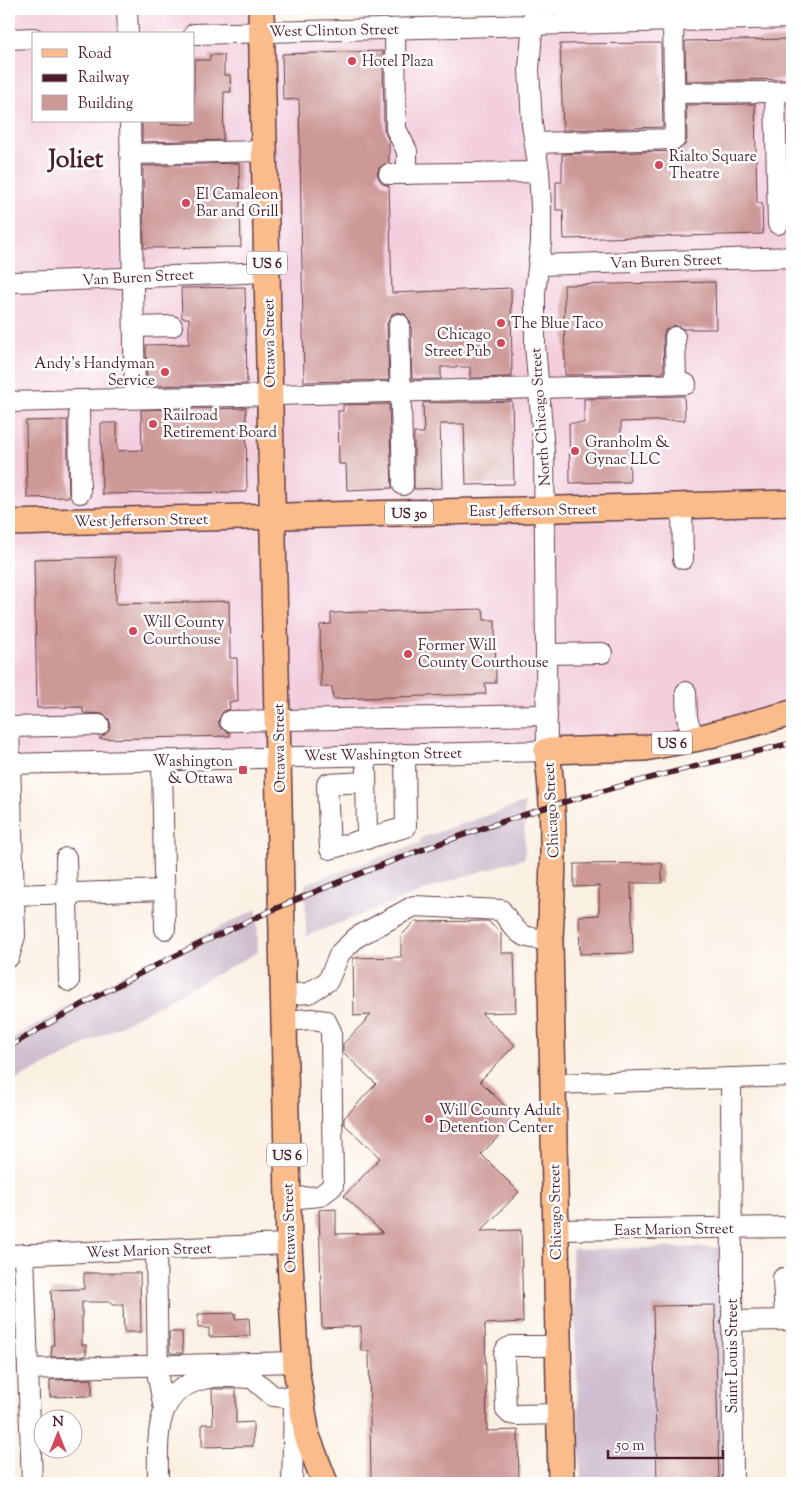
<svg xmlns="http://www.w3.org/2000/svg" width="801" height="1492" font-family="'Sorts Mill Goudy',serif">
<rect width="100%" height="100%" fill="#fff"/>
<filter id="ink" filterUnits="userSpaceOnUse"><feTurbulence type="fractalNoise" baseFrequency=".02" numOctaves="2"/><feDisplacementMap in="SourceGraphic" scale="10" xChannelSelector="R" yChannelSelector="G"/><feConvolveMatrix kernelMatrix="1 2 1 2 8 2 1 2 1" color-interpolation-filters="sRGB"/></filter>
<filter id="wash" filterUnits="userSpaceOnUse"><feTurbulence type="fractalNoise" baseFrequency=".0096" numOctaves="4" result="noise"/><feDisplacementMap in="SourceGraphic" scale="20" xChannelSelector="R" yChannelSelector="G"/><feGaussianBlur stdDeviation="1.12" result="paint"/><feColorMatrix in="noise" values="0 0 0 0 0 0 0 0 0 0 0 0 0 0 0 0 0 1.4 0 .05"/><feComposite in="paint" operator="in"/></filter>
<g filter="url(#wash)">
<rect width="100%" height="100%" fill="#faf0e2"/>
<g fill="#f3cfde">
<path d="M9,9H260V30L34,34L9,38Z"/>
<path d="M535,9H792L535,24Z"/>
<path d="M792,21V500L9,520V39L34,38V121H194V35Z"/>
<path d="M792,504V711L645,745L9,760V525Z"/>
</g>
<g fill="#cfbdce">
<path d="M524,803L525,858L452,880L306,936L305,884L420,843L421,838Z"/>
<path d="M257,909L258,952L45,1066L9,1083V1040L124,974Z"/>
<path d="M724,1247L727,1483H581L572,1249Z"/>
</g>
<g id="blocks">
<g fill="#cc9997">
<path d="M791,39L792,79L686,81L685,41Z"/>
<path d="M661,43L663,127L563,130L560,44Z"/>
<path d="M383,51L384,129L389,141V162L379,168L377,175L383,184L389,186L392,293L511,288L512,377L470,378V367H441V379H412L411,323L405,314L398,312L392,314L387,324L389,380L304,382L299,99L283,100L282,54Z"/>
<path d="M210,55H224V75H230L231,92H224L223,140L142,142V121H162L161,124H194V60H210Z"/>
<path d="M755,104L757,203H762L763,234L564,239L563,210H556V182H562V154L676,151L685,145L687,139L686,105Z"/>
<path d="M239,163L241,247L144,248L143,166Z"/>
<path d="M715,282L716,329H683L675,325L665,330L663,337L664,373L565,375L564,285Z"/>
<path d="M245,287L247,384L147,386L146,345L189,344V318H182L181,288Z"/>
<path d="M684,396L685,420L621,422V445H629L630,482L570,483L569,423H584V399Z"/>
<path d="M512,401L514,484L466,485L464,424H440L442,488L414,489V433H424L423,403Z"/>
<path d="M389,404L392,488L347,490L346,464H339L338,411H343V405Z"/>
<path d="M246,408L247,492L102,494L101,423H117V451L142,450L141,410Z"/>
<path d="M67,420L69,497L27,498L26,421Z"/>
<path d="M115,557L116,604L229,601L230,658H237L238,702H229L230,709L223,711L218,721L220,728L230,733V736L99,739L109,731L111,725L109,719L104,714L83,713V707L37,708L34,559Z"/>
<path d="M483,609L484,620H495L496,683H485L486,694L333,699L332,687H321L320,625L331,624V613Z"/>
<path d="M662,863V883H631L633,953L580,954L579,916L599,915V886L574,887V864Z"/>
<path d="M488,921L501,933V953H514L516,1012L481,1013L515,1045L480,1081L517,1118L481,1154L519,1192L481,1231L521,1230L523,1322L485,1324L487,1431L518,1430L519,1483H371L369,1351H361V1326L322,1328L319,1210L336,1209V1234L383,1233L344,1196L380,1158L344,1124V1118L376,1084L343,1052V1044L371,1015L354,1016L353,958L401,957V936L414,922Z"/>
<path d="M84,1273H140L141,1332H124L123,1305H112V1302H82V1345H86V1356L51,1357L52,1345H54L51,1290L84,1289Z"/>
<path d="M715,1305L719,1483H657L653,1306Z"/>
<path d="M235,1313V1319L249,1318L250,1336L209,1337V1328H198V1314Z"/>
<path d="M169,1332H182L183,1353H170Z"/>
<path d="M92,1379V1396L50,1397V1380Z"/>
<path d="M212,1389H236V1423L253,1422V1446L202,1447V1424H213Z"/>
</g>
</g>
</g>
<g filter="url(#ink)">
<use href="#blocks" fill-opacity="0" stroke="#643e46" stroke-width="1"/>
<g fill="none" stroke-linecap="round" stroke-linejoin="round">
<g stroke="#643e46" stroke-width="22">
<g id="minor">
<path d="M127,9L128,34"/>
<path d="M395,29L396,129L407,151V174"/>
<path d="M194,34L792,18"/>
<path d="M9,39L34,38"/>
<path d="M674,93L775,92"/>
<path d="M130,121L135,398"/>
<path d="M535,143L675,139L673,21"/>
<path d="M130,154L264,151"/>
<path d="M389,174L539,172"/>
<path d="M778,224L775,92L792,91"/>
<path d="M539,265L792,257"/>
<path d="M9,282C95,280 181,275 267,272"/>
<path d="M399,324L403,485"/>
<path d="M134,327L172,326"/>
<path d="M675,337L676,384"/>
<path d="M79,400L80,493"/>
<path d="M9,402L686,384"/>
<path d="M682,506L683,559"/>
<path d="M547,654L602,653"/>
<path d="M686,692L687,718L694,739"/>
<path d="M230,721L547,715"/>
<path d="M9,725L15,936L9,957"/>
<path d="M9,727L99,725"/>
<path d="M162,760L165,929"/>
<path d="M9,764L547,751L544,451L535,345V293L541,243V207L539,172L532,124L529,69L534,9"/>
<path d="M366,769L367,839"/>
<path d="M366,782L327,784L330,849L406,827L405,754"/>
<path d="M66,858L69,981"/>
<path d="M14,895L164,890"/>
<path d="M284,995L309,993L328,981L340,953L357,937L414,906L501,910C519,935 519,938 550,940"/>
<path d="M284,1021L311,1019L326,1021L331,1031L333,1186L320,1196L288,1199"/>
<path d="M731,1078L733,1483"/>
<path d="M553,1084L792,1076"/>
<path d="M555,1230L792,1227"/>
<path d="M156,1249L158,1377L164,1409"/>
<path d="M24,1254L32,1483"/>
<path d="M9,1255L289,1244"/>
<path d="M785,1320L783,1278H792"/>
<path d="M731,1321L792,1320"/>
<path d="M558,1346H512L506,1349L504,1354L506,1410L510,1414L516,1415L560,1414"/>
<path d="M28,1369L295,1362"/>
<path d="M158,1483C158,1435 152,1386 213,1377C225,1376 239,1378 252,1378L273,1396L295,1398"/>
<path d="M292,1483L294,1405"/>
</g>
</g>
<g stroke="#643e46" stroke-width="28">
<g id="major">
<path d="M261,9L289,1244L296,1368L307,1436L325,1483"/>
<path d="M9,523L792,503"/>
<path d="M547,751C556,814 553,876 550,940L561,1483"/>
<path d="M547,751L645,748L699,738L792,713"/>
</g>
</g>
<use href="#minor" stroke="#fff" stroke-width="20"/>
<use href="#major" stroke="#fabc8b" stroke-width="25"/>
<g stroke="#4a1f2b" stroke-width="5.5">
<path id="rail" d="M9,1047C170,949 346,872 526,814C613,786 703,764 792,743"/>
</g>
<use href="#rail" stroke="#fff" stroke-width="4" stroke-dasharray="11" stroke-linecap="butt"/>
</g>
</g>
<g fill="#d1495b" stroke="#fff" stroke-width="2">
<circle cx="352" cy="61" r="5"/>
<circle cx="659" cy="165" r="5"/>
<circle cx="186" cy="203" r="5"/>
<circle cx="501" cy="323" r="5"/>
<circle cx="501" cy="343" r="5"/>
<circle cx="165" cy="372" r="5"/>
<circle cx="153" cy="424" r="5"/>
<circle cx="575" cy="451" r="5"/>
<circle cx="133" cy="631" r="5"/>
<circle cx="408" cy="654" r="5"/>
<rect x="238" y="765" width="10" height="10" rx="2.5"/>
<circle cx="429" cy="1119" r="5"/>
</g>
<g text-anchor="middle" stroke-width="5" stroke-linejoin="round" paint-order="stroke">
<g fill="#fff" stroke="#80626b" stroke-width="1">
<rect x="247" y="251.5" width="40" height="23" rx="4"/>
<rect x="385" y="501.5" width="48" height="23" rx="4"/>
<rect x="652" y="731.5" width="40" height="23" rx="4"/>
<rect x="267" y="1143.5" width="40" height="23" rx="4"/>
</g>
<g font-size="14" font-weight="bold" fill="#4a1f2b">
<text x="267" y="268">US 6</text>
<text x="409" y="518">US 30</text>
<text x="672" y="748">US 6</text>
<text x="287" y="1160">US 6</text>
</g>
<g font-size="15" fill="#4a1f2b" stroke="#fff">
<text transform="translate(334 30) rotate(-1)" y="5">West Clinton Street</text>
<text transform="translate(666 261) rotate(-2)" y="5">Van Buren Street</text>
<text transform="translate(138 277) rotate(-3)" y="5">Van Buren Street</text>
<text transform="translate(269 343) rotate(-91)" y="5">Ottawa Street</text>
<text transform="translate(540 417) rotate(-94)" y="5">North Chicago Street</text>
<text transform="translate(533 510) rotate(-1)" y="5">East Jefferson Street</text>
<text transform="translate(141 520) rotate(-1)" y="5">West Jefferson Street</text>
<text transform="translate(279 748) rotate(-91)" y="5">Ottawa Street</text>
<text transform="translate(383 754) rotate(-1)" y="5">West Washington Street</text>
<text transform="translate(551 810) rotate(-93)" y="5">Chicago Street</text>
<text transform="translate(555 1212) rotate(-91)" y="5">Chicago Street</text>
<text transform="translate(289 1228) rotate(-92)" y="5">Ottawa Street</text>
<text transform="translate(674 1229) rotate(-1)" y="5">East Marion Street</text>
<text transform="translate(149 1250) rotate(-2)" y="5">West Marion Street</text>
<text transform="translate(732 1356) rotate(-90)" y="5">Saint Louis Street</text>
</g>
<g font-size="15" fill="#4a1f2b" stroke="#fff" text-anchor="start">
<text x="362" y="66">Hotel Plaza</text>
<text x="669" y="161">Rialto Square<tspan x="669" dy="17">Theatre</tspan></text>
<text x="196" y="199">El Camaleon<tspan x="196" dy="17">Bar and Grill</tspan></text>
<text x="511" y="328">The Blue Taco</text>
<text x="491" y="339" text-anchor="end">Chicago<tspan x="491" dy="17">Street Pub</tspan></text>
<text x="155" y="368" text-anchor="end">Andy's Handyman<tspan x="155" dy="17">Service</tspan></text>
<text x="163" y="420">Railroad<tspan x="163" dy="17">Retirement Board</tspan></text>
<text x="585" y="447">Granholm &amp;<tspan x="585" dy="17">Gynac LLC</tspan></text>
<text x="143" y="627">Will County<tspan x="143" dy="17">Courthouse</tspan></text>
<text x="418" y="650">Former Will<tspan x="418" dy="17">County Courthouse</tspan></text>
<text x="233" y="766" text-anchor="end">Washington<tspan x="233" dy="17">&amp; Ottawa</tspan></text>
<text x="439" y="1115">Will County Adult<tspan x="439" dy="17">Detention Center</tspan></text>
</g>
<g font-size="25" font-weight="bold" fill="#4a1f2b" stroke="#fff">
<text x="76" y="167">Joliet</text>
</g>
</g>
<rect width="801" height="1492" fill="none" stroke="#fff" stroke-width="30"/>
<rect x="32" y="32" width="162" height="90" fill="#ffffff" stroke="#b7a5aa"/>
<rect x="42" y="49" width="25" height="8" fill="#fabc8b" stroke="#b7a5aa"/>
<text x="78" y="58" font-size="15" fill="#4a1f2b">Road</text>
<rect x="42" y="74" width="25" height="8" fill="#4a1f2b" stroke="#b7a5aa"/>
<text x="78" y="82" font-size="15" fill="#4a1f2b">Railway</text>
<rect x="42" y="95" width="25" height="15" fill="#cc9997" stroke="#b7a5aa"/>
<text x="78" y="108" font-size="15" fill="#4a1f2b">Building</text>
<g transform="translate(58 1434)"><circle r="24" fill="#ffffff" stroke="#b7a5aa"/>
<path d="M0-4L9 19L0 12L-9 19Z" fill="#d1495b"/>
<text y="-8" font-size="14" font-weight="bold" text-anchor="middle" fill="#4a1f2b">N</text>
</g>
<path d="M608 1450v8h115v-8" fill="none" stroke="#4a1f2b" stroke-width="2.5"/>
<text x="616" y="1450" font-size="15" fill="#4a1f2b" stroke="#ffffff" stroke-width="4" paint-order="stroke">50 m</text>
</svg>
